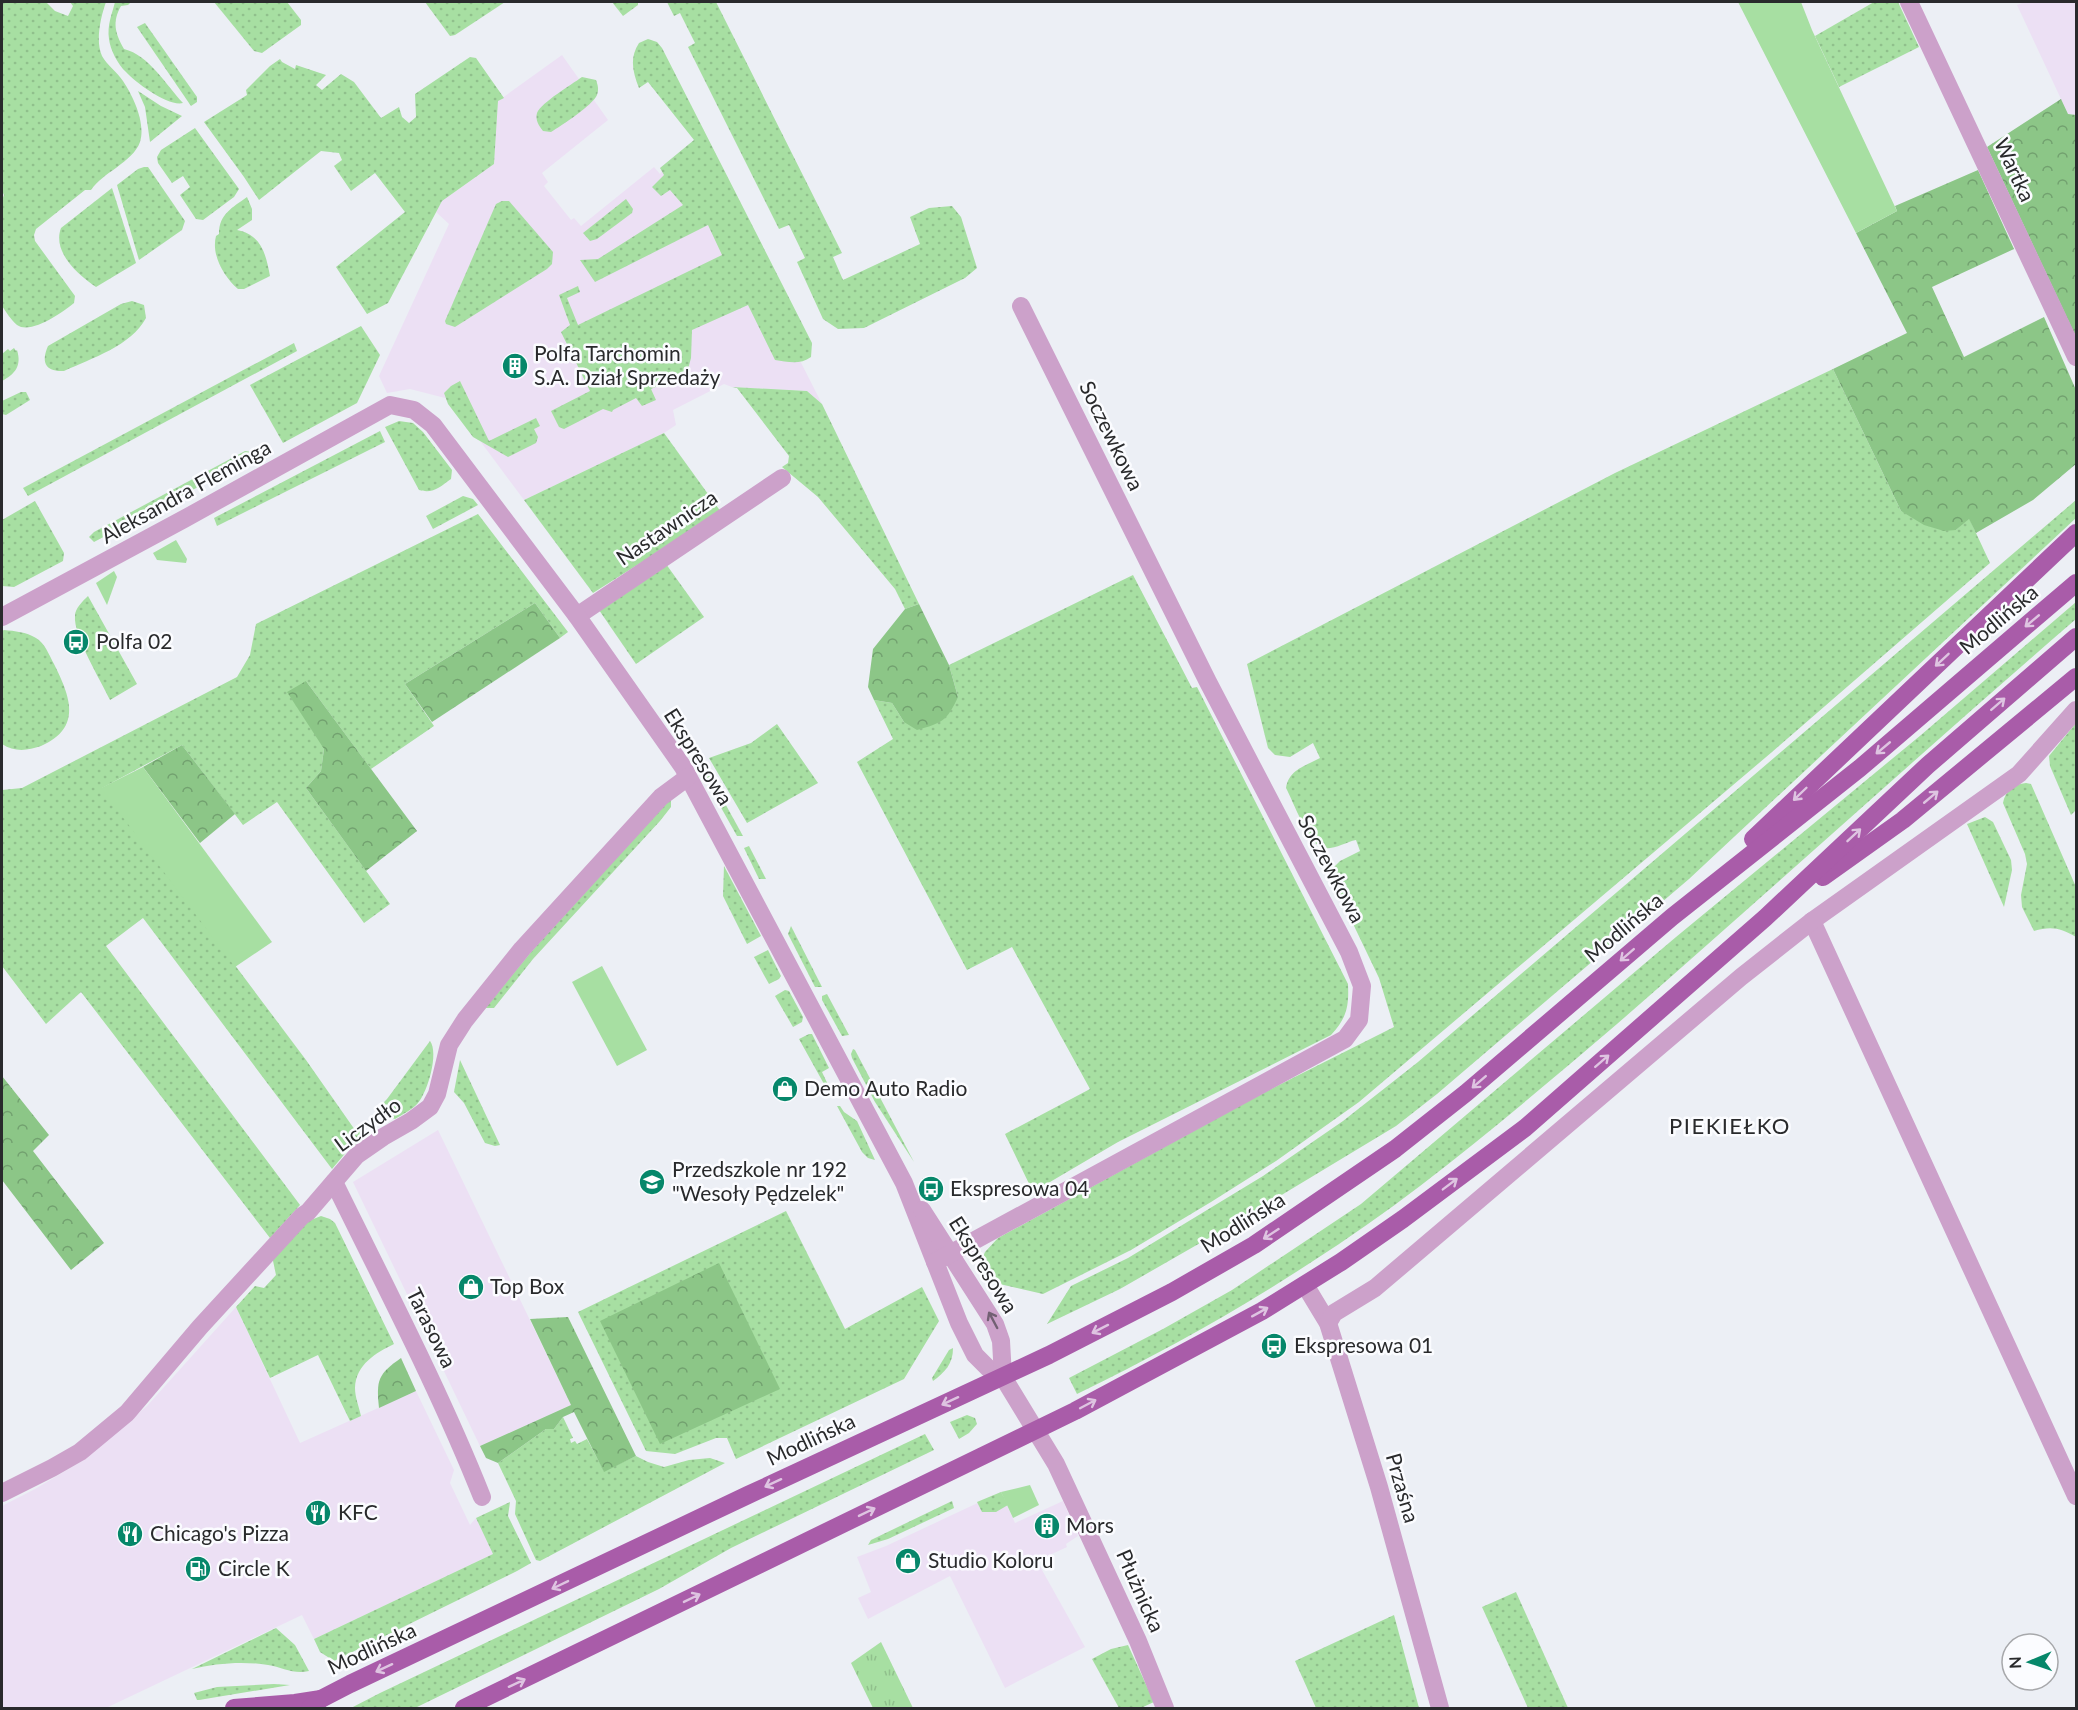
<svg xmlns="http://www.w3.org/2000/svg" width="2078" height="1710" font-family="Lato,sans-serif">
<defs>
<pattern id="grass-dots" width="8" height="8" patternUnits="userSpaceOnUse" patternTransform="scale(1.5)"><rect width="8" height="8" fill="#a7dfa2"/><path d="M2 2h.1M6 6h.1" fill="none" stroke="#90c08c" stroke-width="1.8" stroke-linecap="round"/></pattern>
<pattern id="forest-crowns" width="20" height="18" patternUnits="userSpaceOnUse" patternTransform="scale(1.5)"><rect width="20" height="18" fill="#8cc687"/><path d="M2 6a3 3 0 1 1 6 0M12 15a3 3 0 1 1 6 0" fill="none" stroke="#72a16f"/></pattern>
<pattern id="park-tufts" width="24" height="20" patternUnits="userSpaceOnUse" patternTransform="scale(1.5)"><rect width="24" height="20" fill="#a7dfa2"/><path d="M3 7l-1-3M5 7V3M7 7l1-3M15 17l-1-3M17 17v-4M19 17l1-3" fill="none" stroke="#90c08c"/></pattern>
</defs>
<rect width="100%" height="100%" fill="#eceff5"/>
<g fill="#ece0f4">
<path d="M2025,2H2076V115L2068,114L2017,5Z"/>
<path d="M562,55L608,120L542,173L548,182L544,186L571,220L574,218L581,226L654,167L660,174L662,171L660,168L690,144L822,404L807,391L732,387L724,384L673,410L676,425L664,433L524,500L449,399L410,389L387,393L379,376L449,224L436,212L442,201L494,164L498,101Z"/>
<path d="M438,1130L571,1405L480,1446L353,1182Z"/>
<path d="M236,1307L300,1443L416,1391L454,1470L450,1483L470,1525L476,1518L493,1554L314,1639L302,1615L106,1708H2V1506L35,1489L82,1461L147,1406Z"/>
<path d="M1001,1492L1015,1523L1063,1501L1078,1536L1066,1544L1067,1547L1037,1561L1085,1647L1005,1688L950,1576L868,1619L858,1598L871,1592L857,1557L886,1546Z"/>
</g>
<g fill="url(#grass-dots)">
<path d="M2,2H46L55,11L68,16L73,6L70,2H106C101,16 95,41 102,56C107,65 117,72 123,81C133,96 146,123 140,142C133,162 102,173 91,190H85L36,229L34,235L35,241L75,296L74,303C63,312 31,335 17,325C11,320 6,312 2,306V200L4,195L2,191Z"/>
<path d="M115,2H131L128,5L121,6C112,22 115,33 124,49C149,55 166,85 183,103C169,107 136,83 126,72C118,65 110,49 109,39C107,25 112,14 115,2Z"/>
<path d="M214,2H287L301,20V25L262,53L254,51Z"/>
<path d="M425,2H505L455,35L450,36Z"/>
<path d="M612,2H638V5L623,16Z"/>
<path d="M667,2H716L842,253L833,257L843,280L920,244L910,217L929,208L952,206L961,217L977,268L965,278L864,328L838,329L823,319L797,262L805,258L789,225L779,229L688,47L695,43L680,13L674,16Z"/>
<path d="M1874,2H1898L1919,47L1839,87L1815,36Z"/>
<path d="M145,23L197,97V102L191,106L137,27Z"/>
<path d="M648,39L657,42L662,48L812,343L811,357C800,365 788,362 775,360L748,305L692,330L691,358L687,373L651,389L656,400L642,406L636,398L613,410L612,412L603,409L564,429L559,427L551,411L590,391L561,332L570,325L559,295L578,286L580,292L567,298L578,325L722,255L708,225L595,282L580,260L598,259L683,205L670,190L661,196L652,187L664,175L660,168L694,140L648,82L639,88C633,73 629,58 639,43Z"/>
<path d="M470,57L476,58L504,98L498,101L494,164L442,201L388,303L367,314L336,267L405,212L375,173L351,191L334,166L342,160L339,153L321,151L259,200L244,177L204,122L247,95L246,90L270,66L280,59L282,62L295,69L296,65L326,75L316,85L322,90L341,74L354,82L381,118L399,107L402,117L409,123L416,117L415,94Z"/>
<path d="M582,77L596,80C598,86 599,89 597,95C593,105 561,126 551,132L543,131C539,126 535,120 537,113C542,102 571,85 582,77Z"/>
<path d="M138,91L161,106L182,116L150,142L145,107Z"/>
<path d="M195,128L239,189L234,197L203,220L196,219L180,195L190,187L183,176L172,183L158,163L157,157L161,150Z"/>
<path d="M144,167H148L185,221L182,230L139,260L117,185L138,169Z"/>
<path d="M112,188L136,263L96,287C78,275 52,252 61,228Z"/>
<path d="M247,197L252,209V220L237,230C262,235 266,255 270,276L244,289H238C224,277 211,255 216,236L219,234C219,214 232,208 247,197Z"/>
<path d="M626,199L633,209L632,213L597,239L590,241L583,233Z"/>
<path d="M502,201H509L553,252L552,264L547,269L455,327L446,324L445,321L496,204Z"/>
<path d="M132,301L144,305L146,318C131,346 92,358 64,371C45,372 41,362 48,346L121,304Z"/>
<path d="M361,326L380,355L357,403L283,443L250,385Z"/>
<path d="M294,343L297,351L28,496L23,488Z"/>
<path d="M14,348L16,351L17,350C22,366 15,374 2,381V354L8,349L10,351Z"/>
<path d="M1833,369L1901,511L1956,530L1969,518L1990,563L1772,752L1359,1102L1276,1161L1211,1202L1131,1250L1043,1294L991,1282L980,1264L985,1252L998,1238L1261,1094L1394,1027L1379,978L1332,880L1333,868L1340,861L1360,851L1356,840C1346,842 1334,850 1323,848C1309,845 1293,801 1286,788C1289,769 1306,766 1320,758L1313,743L1290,757L1275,755L1268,748L1247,664L1615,473Z"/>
<path d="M460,381L489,441L536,418L540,426L534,429L538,437L536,443L508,457L473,437L448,404L444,393L451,386Z"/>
<path d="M732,387L807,391L822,404L919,604L905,609L895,589L818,497L782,467L788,463L789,456L737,388Z"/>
<path d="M21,392H26L30,400L6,415L2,414V401Z"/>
<path d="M399,421L413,423L423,432L452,470L451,479C440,487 433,494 419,490L385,427Z"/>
<path d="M380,431L385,442L217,526L214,518Z"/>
<path d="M664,433L721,512L593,593L524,500Z"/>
<path d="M245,451L253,452V458L94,542L89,537L94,532Z"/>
<path d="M463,496L473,499L478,505L433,529L426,516Z"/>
<path d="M2076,500V518L1689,879L1437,1094L1396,1126L1235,1223L1120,1289L1047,1324L1071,1286L1128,1258L1263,1176L1343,1121L1418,1062Z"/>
<path d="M35,501L64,553L63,561L14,587L2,586V520Z"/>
<path d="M478,514L568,632L560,638L535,603L405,684L434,726L371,769L306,681L324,749L321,771L306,788L390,904L364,923L277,802L243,825L182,745L102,788L306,1060L355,1130L361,1125V1137L359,1142L348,1150L332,1169L143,918L106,946L300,1205L270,1238L81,992L46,1024L2,966V790L22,788L237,677L250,655L256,624Z"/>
<path d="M666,564L704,617L636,664L599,610Z"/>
<path d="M1133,575L1192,688L1197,687L1348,984C1349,1006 1347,1018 1331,1035L1118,1142L1033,1192L1005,1134L1090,1089L1012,947L967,970L857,762L893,739L874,700L892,703L904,722L958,697L949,665Z"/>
<path d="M88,596L137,684L110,700C101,681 73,635 75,616C75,608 83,601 88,596Z"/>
<path d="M2076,602V619C1922,752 1771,890 1617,1024C1518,1108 1420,1193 1310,1263C1235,1312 1157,1355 1077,1394L1069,1378L1163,1329L1232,1290L1361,1204L1676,937L1921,735Z"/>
<path d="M4,630C15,631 26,632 36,638C45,643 49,655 54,664C70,696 83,728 41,746C27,751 14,752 2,744V631Z"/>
<path d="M2076,723V810L2071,815L2050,766L2049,756Z"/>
<path d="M777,724L818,783L747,823L709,758L751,743Z"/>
<path d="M706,769L743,836H737L701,772Z"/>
<path d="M2026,783L2031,784L2076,887V937C2061,928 2051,926 2034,931L2022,907L2021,895L2027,864L2025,854L2003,803C2005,791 2014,784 2026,783Z"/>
<path d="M671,800V807L660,821L533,959L494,1008H485L531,952L666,803Z"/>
<path d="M1985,817L1993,822L2011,860L2012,870L2004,907L1967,824Z"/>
<path d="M749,846L766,879H759L744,848Z"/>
<path d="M724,866L761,936L747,944L723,896Z"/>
<path d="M791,926L822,987H815L788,934Z"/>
<path d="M768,950L781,976L779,979L769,984L754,957Z"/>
<path d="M785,990L789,991L803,1017L802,1022L793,1027L775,996Z"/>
<path d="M827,994L849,1035L842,1036L822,1000V996Z"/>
<path d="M809,1034H812L829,1068L822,1072L831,1091L829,1093L799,1039Z"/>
<path d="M430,1041C439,1053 428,1091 418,1103C412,1110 403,1114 395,1119L384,1115L377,1109L387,1099Z"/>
<path d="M853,1049L855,1050L914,1162L875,1102L852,1058L851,1054Z"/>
<path d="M460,1060L500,1145L495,1146L485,1143L464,1103L454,1092Z"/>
<path d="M837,1106H840L844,1112L857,1121L875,1160L868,1158L862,1152Z"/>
<path d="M786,1211L845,1329L922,1287L939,1321L904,1379L736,1459L727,1438H716L675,1454L646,1451L578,1312Z"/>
<path d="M321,1216L330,1219L335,1223L394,1344C376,1353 356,1364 355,1388C355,1397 359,1407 361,1416L350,1421L318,1355L270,1378L236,1307L255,1286L264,1288L276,1275L272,1256L306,1222Z"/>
<path d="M953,1348C953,1364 945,1372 933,1381L932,1378L949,1350Z"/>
<path d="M967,1415L975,1418L977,1424L969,1433L959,1439L950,1422Z"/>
<path d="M563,1417L573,1438L570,1439L571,1443L575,1441L577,1444L587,1439L604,1471L636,1456L648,1462L664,1467L689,1460L710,1458L725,1463L540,1561L536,1560L515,1514L516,1501L498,1463L546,1429H554Z"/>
<path d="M925,1434L934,1450L731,1548L659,1589L415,1708H351L380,1693Z"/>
<path d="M1001,1492L1008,1505L996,1512H982L977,1502Z"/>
<path d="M952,1501L954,1508L888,1539L868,1545L871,1540Z"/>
<path d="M510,1502L508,1516L531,1563L517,1571L334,1661L320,1652L314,1639L493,1554L476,1518Z"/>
<path d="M1516,1592L1568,1708H1528L1482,1607Z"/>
<path d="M1394,1615L1419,1708H1316L1295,1661Z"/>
<path d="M276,1628L295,1645L309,1671C294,1675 282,1667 268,1665C244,1661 216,1663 192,1669Z"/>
<path d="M1128,1645L1154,1702L1141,1708H1119L1092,1659L1111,1649Z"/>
<path d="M274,1684L290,1685L199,1700H197L194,1693L217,1687Z"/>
</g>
<g fill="url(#forest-crowns)">
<path d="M2061,99L2068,114L2076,115V337L1987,147Z"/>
<path d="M1978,170L2014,249L1932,287L1964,357L2044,317L2076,390V464L2033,500L1976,533L1969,519L1956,530L1944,531L1924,525L1901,511L1833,369L1907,333L1856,233L1897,211L1895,206Z"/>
<path d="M535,603L560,638L432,722L405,684Z"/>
<path d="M919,604L949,665L958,697C947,721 942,723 917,730L904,722L892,703L874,700L868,687L873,649L905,609Z"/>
<path d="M306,681L417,831L366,871L306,788L321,771L324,749L287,692Z"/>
<path d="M182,745L235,814L200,843L143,767Z"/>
<path d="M2,1076L49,1135L33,1151L104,1243L71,1270L2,1180Z"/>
<path d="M719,1263L780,1389L660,1444L600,1321Z"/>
<path d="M568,1317L636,1456L604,1472L574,1412L563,1417L554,1429H546L498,1463L486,1458L480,1446L571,1405L530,1319Z"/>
<path d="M401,1358L416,1391L379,1408C376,1380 378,1374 401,1358Z"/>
</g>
<path fill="url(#park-tufts)" d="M881,1642L913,1708H873L851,1663Z"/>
<g fill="#a7dfa2">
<path d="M1738,2H1801L1812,30L1897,211L1856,233Z"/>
<path d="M176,540L187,559L186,563L157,560L153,553Z"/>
<path d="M114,571L117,577L107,605L96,583Z"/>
<path d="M143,767L272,942L235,967L101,788Z"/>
<path d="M602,966L647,1050L617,1066L572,982Z"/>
<path d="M1030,1485L1039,1505L1013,1518L1001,1492Z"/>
</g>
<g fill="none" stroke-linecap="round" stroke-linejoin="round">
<g stroke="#cca1ca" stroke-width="18">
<path d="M1909,2L2076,357"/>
<path d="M577,616L782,478"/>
<path d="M2,617L184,519L390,405L414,410L433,425L577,616L683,767L904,1183L959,1323L975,1355L988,1368L1003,1377L1056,1464L1138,1641L1165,1708"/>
<path d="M1812,921L2076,1496"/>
<path d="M334,1182C385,1286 439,1389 482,1497"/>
<path d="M922,1210L995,1324L1001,1341L1003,1377"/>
<path d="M935,1262L1345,1039L1359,1020L1362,986L1349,952L1208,682L1021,306"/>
<path d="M1305,1285L1328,1323L1379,1487L1440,1708"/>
<path d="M1328,1323L1334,1313L1375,1288L1741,977L1812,921L2019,774L2076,710"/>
<path d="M2,1493L52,1468L80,1452L127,1413L200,1327L302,1216L308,1212L357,1155L383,1137L411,1121L430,1107L437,1094L449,1045L465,1020L522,949L661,797L688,777"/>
</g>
<g stroke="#a95ca9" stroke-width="18">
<path d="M1753,839L2076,533"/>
<path d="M1823,877L1903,820L2076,677"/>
<path d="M234,1708L295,1703L321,1699"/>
<path d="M310,1708L321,1699L350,1684L748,1495L1049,1355L1172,1292L1254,1245L1395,1149L1466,1093L1672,917L1860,768L2076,583"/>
<path d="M464,1708L1075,1411L1262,1311L1341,1262L1403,1219L1525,1128L1765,918L1928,765L2076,637"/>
</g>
</g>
<defs><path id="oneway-shaft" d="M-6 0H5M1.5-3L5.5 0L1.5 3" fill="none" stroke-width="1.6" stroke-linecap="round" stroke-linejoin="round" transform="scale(1.5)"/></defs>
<g stroke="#dec4e1">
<use href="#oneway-shaft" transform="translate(2032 621) rotate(140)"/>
<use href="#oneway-shaft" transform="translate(1942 660) rotate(137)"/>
<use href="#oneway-shaft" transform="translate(1998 704) rotate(-41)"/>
<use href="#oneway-shaft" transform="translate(1883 748) rotate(140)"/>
<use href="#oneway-shaft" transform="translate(1800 794) rotate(136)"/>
<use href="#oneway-shaft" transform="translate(1931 797) rotate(-40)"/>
<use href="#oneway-shaft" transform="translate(1854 835) rotate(-43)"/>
<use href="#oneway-shaft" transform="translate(1627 955) rotate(139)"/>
<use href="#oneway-shaft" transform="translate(1602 1061) rotate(-41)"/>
<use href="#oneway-shaft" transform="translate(1479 1082) rotate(139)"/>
<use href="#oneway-shaft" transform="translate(1450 1184) rotate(-37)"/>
<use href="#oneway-shaft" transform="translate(1271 1234) rotate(147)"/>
<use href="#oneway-shaft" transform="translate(1260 1312) rotate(-29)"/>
<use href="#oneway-shaft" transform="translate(1100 1329) rotate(153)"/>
<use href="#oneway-shaft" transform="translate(950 1401) rotate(155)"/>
<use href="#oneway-shaft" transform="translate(1088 1404) rotate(-28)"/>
<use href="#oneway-shaft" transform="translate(773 1483) rotate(155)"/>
<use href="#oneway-shaft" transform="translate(867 1512) rotate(-26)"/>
<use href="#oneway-shaft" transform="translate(560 1585) rotate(154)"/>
<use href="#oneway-shaft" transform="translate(692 1598) rotate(-26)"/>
<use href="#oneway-shaft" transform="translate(384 1668) rotate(155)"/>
<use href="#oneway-shaft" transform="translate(517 1683) rotate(-25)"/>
</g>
<use stroke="#726073" href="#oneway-shaft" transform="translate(993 1320) rotate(-118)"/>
<defs>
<g id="building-disc" transform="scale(1.35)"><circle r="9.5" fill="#06876a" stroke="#fbfcff"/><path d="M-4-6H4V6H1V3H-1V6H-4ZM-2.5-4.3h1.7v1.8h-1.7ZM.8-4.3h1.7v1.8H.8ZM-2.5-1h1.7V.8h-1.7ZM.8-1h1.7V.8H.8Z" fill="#fff"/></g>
<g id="bus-disc" transform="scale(1.35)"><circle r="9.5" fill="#06876a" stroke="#fbfcff"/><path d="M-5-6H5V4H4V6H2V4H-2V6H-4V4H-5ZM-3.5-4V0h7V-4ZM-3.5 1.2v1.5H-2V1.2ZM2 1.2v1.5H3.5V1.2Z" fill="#fff"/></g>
<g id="shop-disc" transform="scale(1.35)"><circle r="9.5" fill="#06876a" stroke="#fbfcff"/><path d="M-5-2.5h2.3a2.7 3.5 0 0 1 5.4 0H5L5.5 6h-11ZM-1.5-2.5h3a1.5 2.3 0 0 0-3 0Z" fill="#fff"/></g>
<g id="school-disc" transform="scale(1.35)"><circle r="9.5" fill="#06876a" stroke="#fbfcff"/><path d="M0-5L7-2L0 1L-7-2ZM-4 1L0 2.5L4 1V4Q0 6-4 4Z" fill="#fff"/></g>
<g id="restaurant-disc" transform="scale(1.35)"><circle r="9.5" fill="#06876a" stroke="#fbfcff"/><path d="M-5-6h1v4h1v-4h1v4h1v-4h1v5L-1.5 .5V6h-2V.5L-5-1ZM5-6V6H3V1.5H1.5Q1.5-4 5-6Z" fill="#fff"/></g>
<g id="fuel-disc" transform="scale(1.35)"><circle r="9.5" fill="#06876a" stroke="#fbfcff"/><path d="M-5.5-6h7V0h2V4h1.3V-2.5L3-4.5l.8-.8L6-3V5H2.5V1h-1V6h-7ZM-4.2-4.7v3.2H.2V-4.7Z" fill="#fff"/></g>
</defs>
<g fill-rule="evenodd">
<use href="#building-disc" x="515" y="366"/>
<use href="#bus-disc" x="76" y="642"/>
<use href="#shop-disc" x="785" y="1089"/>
<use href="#school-disc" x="652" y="1182"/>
<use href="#bus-disc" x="931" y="1189"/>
<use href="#shop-disc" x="471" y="1287"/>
<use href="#bus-disc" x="1274" y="1346"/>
<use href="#restaurant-disc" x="318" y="1513"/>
<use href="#building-disc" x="1047" y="1526"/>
<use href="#restaurant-disc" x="130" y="1534"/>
<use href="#shop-disc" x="908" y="1561"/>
<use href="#fuel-disc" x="198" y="1569"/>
</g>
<g text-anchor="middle" stroke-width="5" stroke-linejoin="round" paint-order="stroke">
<g font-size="21" fill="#292a2c" stroke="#fbfcff">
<text transform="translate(2014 170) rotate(65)" y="7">Wartka</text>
<text transform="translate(1111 436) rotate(64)" y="7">Soczewkowa</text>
<text transform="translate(186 492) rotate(-29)" y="7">Aleksandra Fleminga</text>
<text transform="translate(667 528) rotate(-34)" y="7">Nastawnicza</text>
<text transform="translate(1999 620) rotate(-40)" y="7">Modlińska</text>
<text transform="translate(698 757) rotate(58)" y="7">Ekspresowa</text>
<text transform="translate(1331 869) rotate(62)" y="7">Soczewkowa</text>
<text transform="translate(1624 928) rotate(-40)" y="7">Modlińska</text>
<text transform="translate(368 1125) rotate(-36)" y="7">Liczydło</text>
<text transform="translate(1243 1223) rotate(-32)" y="7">Modlińska</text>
<text transform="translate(983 1265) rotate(58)" y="7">Ekspresowa</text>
<text transform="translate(431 1328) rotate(64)" y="7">Tarasowa</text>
<text transform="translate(811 1440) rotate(-25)" y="7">Modlińska</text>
<text transform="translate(1402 1488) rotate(74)" y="7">Przaśna</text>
<text transform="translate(1140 1591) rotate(66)" y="7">Płużnicka</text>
<text transform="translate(372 1649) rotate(-25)" y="7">Modlińska</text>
</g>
<g font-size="21" fill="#292a2c" stroke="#fbfcff" text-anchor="start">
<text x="534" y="361">Polfa Tarchomin<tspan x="534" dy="24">S.A. Dział Sprzedaży</tspan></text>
<text x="96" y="649">Polfa 02</text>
<text x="804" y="1096">Demo Auto Radio</text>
<text x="672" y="1177">Przedszkole nr 192<tspan x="672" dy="24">"Wesoły Pędzelek"</tspan></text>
<text x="950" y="1196">Ekspresowa 04</text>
<text x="490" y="1294">Top Box</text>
<text x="1294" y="1353">Ekspresowa 01</text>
<text x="338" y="1520">KFC</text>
<text x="1066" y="1533">Mors</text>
<text x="150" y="1541">Chicago's Pizza</text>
<text x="928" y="1568">Studio Koloru</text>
<text x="218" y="1576">Circle K</text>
</g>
<g font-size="22" letter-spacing="1.5" fill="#292a2c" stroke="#fbfcff">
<text x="1730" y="1134">PIEKIEŁKO</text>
</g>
</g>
<rect width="2078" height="1710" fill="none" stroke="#292a2c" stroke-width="6"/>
<g transform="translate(2030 1662) rotate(268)"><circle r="28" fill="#fbfcff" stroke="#a7a8ab" stroke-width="1.5"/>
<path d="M0-4.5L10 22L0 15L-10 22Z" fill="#06876a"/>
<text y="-9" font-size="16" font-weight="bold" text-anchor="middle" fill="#292a2c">N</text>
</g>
</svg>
